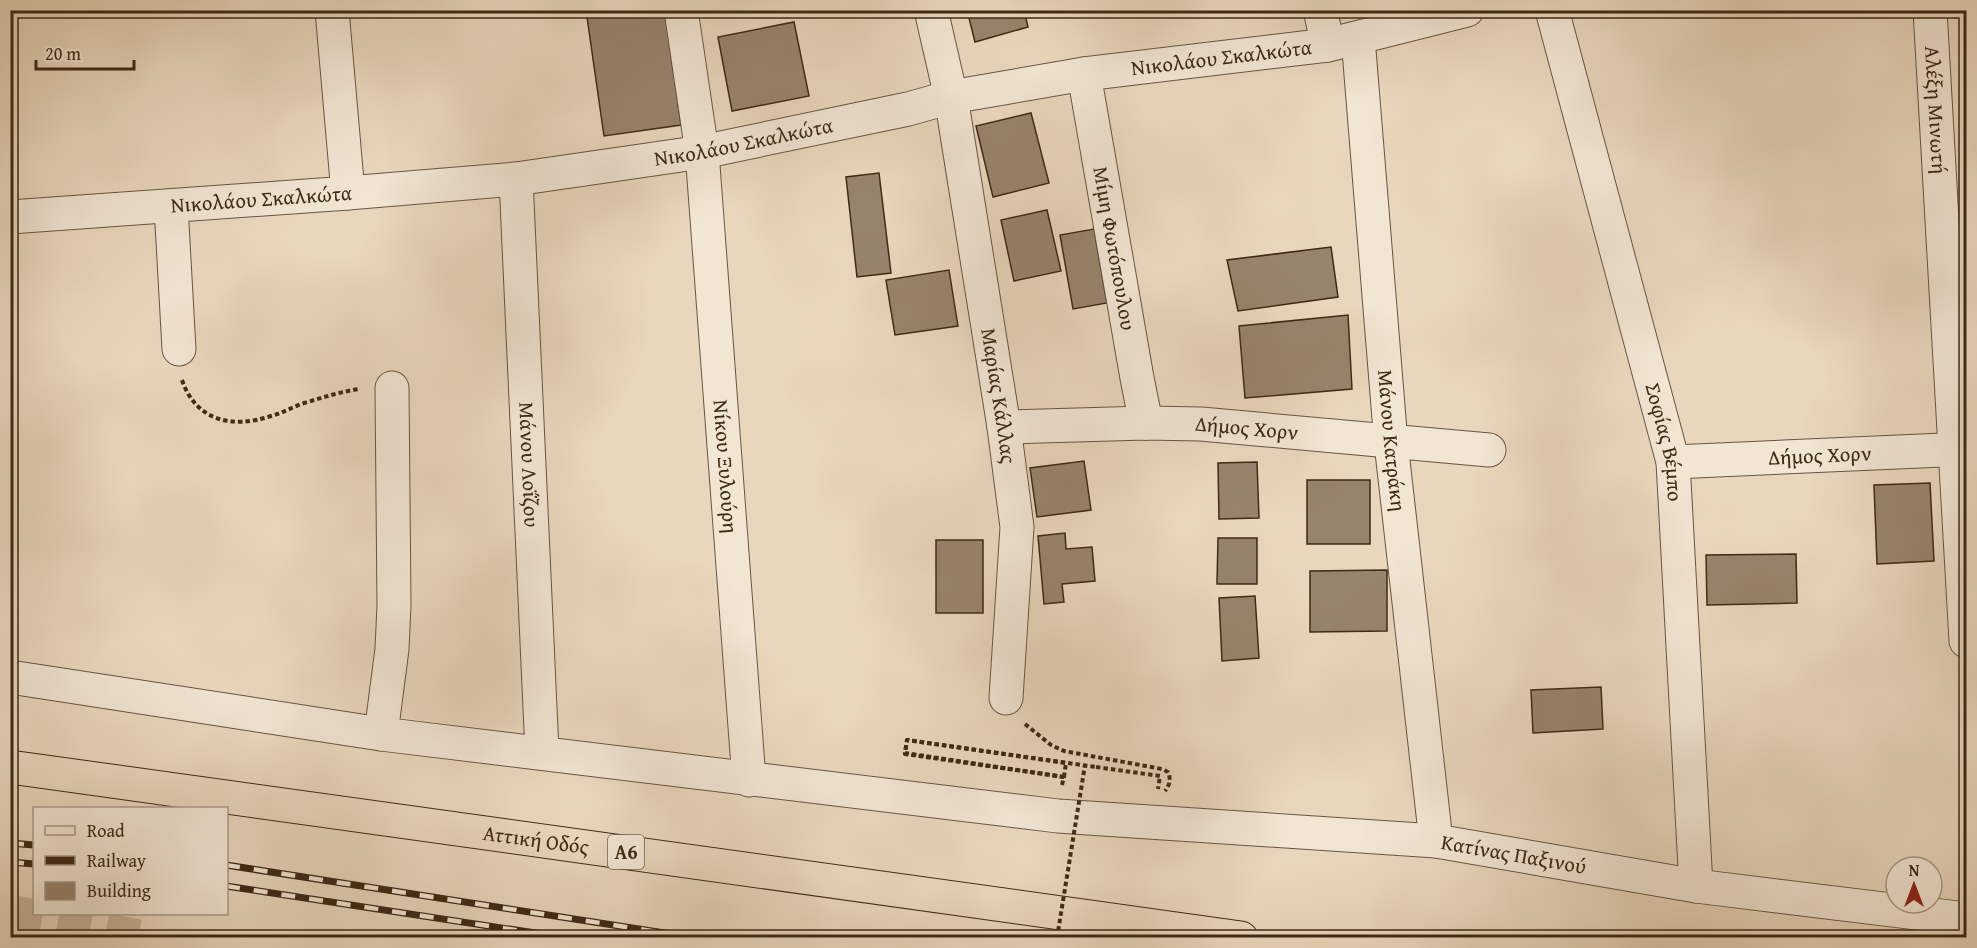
<svg xmlns="http://www.w3.org/2000/svg" width="1977" height="948" font-family="'Gentium Book Plus',serif">
<rect width="100%" height="100%" fill="#e9d7bd"/>
<filter id="stains"><feTurbulence type="fractalNoise" baseFrequency=".00333" numOctaves="4"/><feColorMatrix values="0 0 0 0 .2 0 0 0 0 .09 0 0 0 0 .02 0 0 0 .5 -.17"/></filter>
<radialGradient id="worn" r=".72"><stop offset=".6" stop-color="#630" stop-opacity="0"/><stop offset="1" stop-color="#630" stop-opacity=".3"/></radialGradient>
<g fill="#97846d" stroke="#3e2a16" stroke-width="1.5">
<path d="M586,10H665L681,125L604,136Z"/>
<path d="M967,10H1024L1028,27L975,42Z"/>
<path d="M794,22L809,96L732,111L718,37Z"/>
<path d="M1031,113L1049,183L993,197L976,126Z"/>
<path d="M879,173L891,273L857,277L846,177Z"/>
<path d="M1047,210L1061,271L1014,281L1001,220Z"/>
<path d="M1094,229L1107,303L1073,309L1060,235Z"/>
<path d="M1331,247L1338,297L1238,311L1227,260Z"/>
<path d="M949,270L958,326L895,335L886,280Z"/>
<path d="M1348,315L1352,389L1245,398L1239,326Z"/>
<path d="M1084,461L1091,510L1037,517L1030,468Z"/>
<path d="M1257,462L1259,518L1219,519L1218,463Z"/>
<rect x="1307" y="480" width="63" height="64"/>
<path d="M1930,483L1934,561L1877,564L1874,485Z"/>
<path d="M1065,533L1066,549L1092,547L1095,581L1062,584L1064,602L1044,604L1038,536Z"/>
<path d="M1218,538H1257V584H1217Z"/>
<rect x="936" y="540" width="47" height="73"/>
<path d="M1796,554L1797,603L1707,605L1706,555Z"/>
<path d="M1387,570V631L1310,632V571Z"/>
<path d="M1255,596L1259,658L1222,661L1219,598Z"/>
<path d="M1601,687L1603,729L1533,733L1531,690Z"/>
</g>
<g fill="none" stroke-linecap="round" stroke-linejoin="round">
<path stroke="#c7b49c" stroke-width="33" stroke-dasharray="33 16" stroke-linecap="butt" d="M10,911L149,938"/>
<g stroke="#695540" stroke-width="35">
<g id="minor">
<path d="M332,10L348,193"/>
<path id="s1" d="M681,10L702,152L749,780"/>
<path id="s2" d="M931,10L951,97L1004,427L1017,527L1006,698"/>
<path d="M1320,10L1328,45"/>
<path id="s3" d="M1552,10L1673,462L1696,886"/>
<path id="s4" d="M1930,10L1966,641"/>
<path id="s5" d="M1358,38L1391,443L1436,841"/>
<path id="s6" d="M1084,74L1137,378L1146,423"/>
<path id="s7" d="M516,179L542,752"/>
<path d="M171,206L179,349"/>
<path id="s8" d="M1004,427L1146,423L1201,424L1489,450"/>
<path id="s9" d="M1673,462L1966,449"/>
<path d="M381,734L392,649L394,605L392,388"/>
</g>
</g>
<g stroke="#695540" stroke-width="35">
<g id="tertiary">
<path id="s10" d="M10,217L348,193L516,179L702,152L908,109L951,97L1084,74L1328,45L1467,10"/>
<path id="s11" d="M10,677L381,734L1058,816L1436,841L1696,886L1966,919"/>
</g>
</g>
<g stroke="#3e2a16" stroke-width="35">
<g id="motorway">
<path id="s12" d="M10,767L1241,938"/>
</g>
</g>
<g stroke="#3e2a16" stroke-width="4" stroke-dasharray="4.5 3" stroke-linecap="butt">
<path d="M182,380C196,421 232,429 271,416C282,413 291,408 301,404C321,398 339,392 359,389"/>
<path d="M1025,724L1051,745L1064,751L1162,769L1168,772C1171,779 1170,785 1165,791"/>
<path d="M1096,767L1160,776L1158,789"/>
<path d="M1062,785L1064,777L905,753L907,740L1066,763L1064,777"/>
</g>
<use href="#minor" stroke="#f1e5d4" stroke-width="33"/>
<use href="#tertiary" stroke="#f1e5d4" stroke-width="33"/>
<use href="#motorway" stroke="#e9d7bd" stroke-width="33"/>
<g stroke="#3e2a16" stroke-width="7">
<g id="rail">
<path d="M10,843L34,845"/>
<path d="M10,862L34,864"/>
<path d="M226,865L697,938"/>
<path d="M226,886L568,938"/>
</g>
</g>
<use href="#rail" stroke="#f1e5d4" stroke-width="4.5" stroke-dasharray="14" stroke-linecap="butt"/>
<g stroke="#3e2a16" stroke-width="4" stroke-dasharray="4.5 3" stroke-linecap="butt">
<path d="M1064,777L905,754L907,740L1096,767"/>
<path d="M1057,938L1085,765"/>
</g>
</g>
<g text-anchor="middle" stroke-width="5" stroke-linejoin="round" paint-order="stroke">
<rect fill="#f1e5d4" stroke="#74624f" stroke-width="1.5" x="608" y="835" width="36" height="34" rx="4.5"/>
<g font-size="20" font-weight="bold" fill="#3e2a16">
<text x="626" y="859">Α6</text>
</g>
<g font-size="21" fill="#3e2a16" stroke="#f1e5d4">
<text dy="7" stroke="none"><textPath href="#s10" startOffset="1224">Νικολάου Σκαλκώτα</textPath></text>
<text dy="7" stroke="none"><textPath href="#s4" startOffset="100">Αλέξη Μινωτή</textPath></text>
<text dy="7" stroke="none"><textPath href="#s10" startOffset="738">Νικολάου Σκαλκώτα</textPath></text>
<text dy="7" stroke="none"><textPath href="#s10" startOffset="252">Νικολάου Σκαλκώτα</textPath></text>
<text dy="7" stroke="none"><textPath href="#s6" startOffset="177">Μίμη Φωτόπουλου</textPath></text>
<text dy="7" stroke="none"><textPath href="#s2" startOffset="392">Μαρίας Κάλλας</textPath></text>
<text dy="7" stroke="none"><textPath href="#s8" startOffset="243">Δήμος Χορν</textPath></text>
<text dy="7" stroke="none"><textPath href="#s5" startOffset="404">Μάνου Κατράκη</textPath></text>
<text dy="7" stroke="none"><textPath href="#s3" startOffset="447">Σοφίας Βέμπο</textPath></text>
<text dy="7" stroke="none"><textPath href="#s9" startOffset="147">Δήμος Χορν</textPath></text>
<text dy="7" stroke="none"><textPath href="#s7" startOffset="286">Μάνου Λοΐζου</textPath></text>
<text dy="7" stroke="none"><textPath href="#s1" startOffset="459">Νίκου Ξυλούρη</textPath></text>
<text dy="7" stroke="none"><textPath href="#s12" startOffset="531">Αττική Οδός</textPath></text>
<text dy="7" stroke="none"><textPath href="#s11" startOffset="1515">Κατίνας Παξινού</textPath></text>
</g>
</g>
<rect width="1977" height="948" fill="none" stroke="#e9d7bd" stroke-width="36"/>
<rect x="12" y="12" width="1953" height="924" fill="none" stroke="#3e2a16" stroke-width="3"/>
<rect x="18" y="18" width="1941" height="912" fill="none" stroke="#3e2a16" stroke-width="1.5"/>
<rect x="33" y="807" width="195" height="108" fill="#f1e5d4" stroke="#a99a88" stroke-width="1.5"/>
<rect x="45" y="826" width="30" height="9" fill="#f1e5d4" stroke="#a99a88" stroke-width="1.5"/>
<text x="87" y="837" font-size="18" fill="#3e2a16">Road</text>
<rect x="45" y="856" width="30" height="9" fill="#3e2a16" stroke="#a99a88" stroke-width="1.5"/>
<text x="87" y="867" font-size="18" fill="#3e2a16">Railway</text>
<rect x="45" y="882" width="30" height="18" fill="#97846d" stroke="#a99a88" stroke-width="1.5"/>
<text x="87" y="897" font-size="18" fill="#3e2a16">Building</text>
<g transform="translate(1914 885)"><circle r="28" fill="#f1e5d4" stroke="#a99a88" stroke-width="1.5"/>
<path d="M0-4.5L10 22L0 15L-10 22Z" fill="#8f2418"/>
<text y="-9" font-size="16" font-weight="bold" text-anchor="middle" fill="#3e2a16">N</text>
</g>
<path d="M36 60v9h98v-9" fill="none" stroke="#3e2a16" stroke-width="3"/>
<text x="45" y="60" font-size="18" fill="#3e2a16" stroke="#f1e5d4" stroke-width="4.5" paint-order="stroke">20 m</text>
<rect width="100%" height="100%" filter="url(#stains)"/>
<rect width="100%" height="100%" fill="url(#worn)"/>
</svg>
